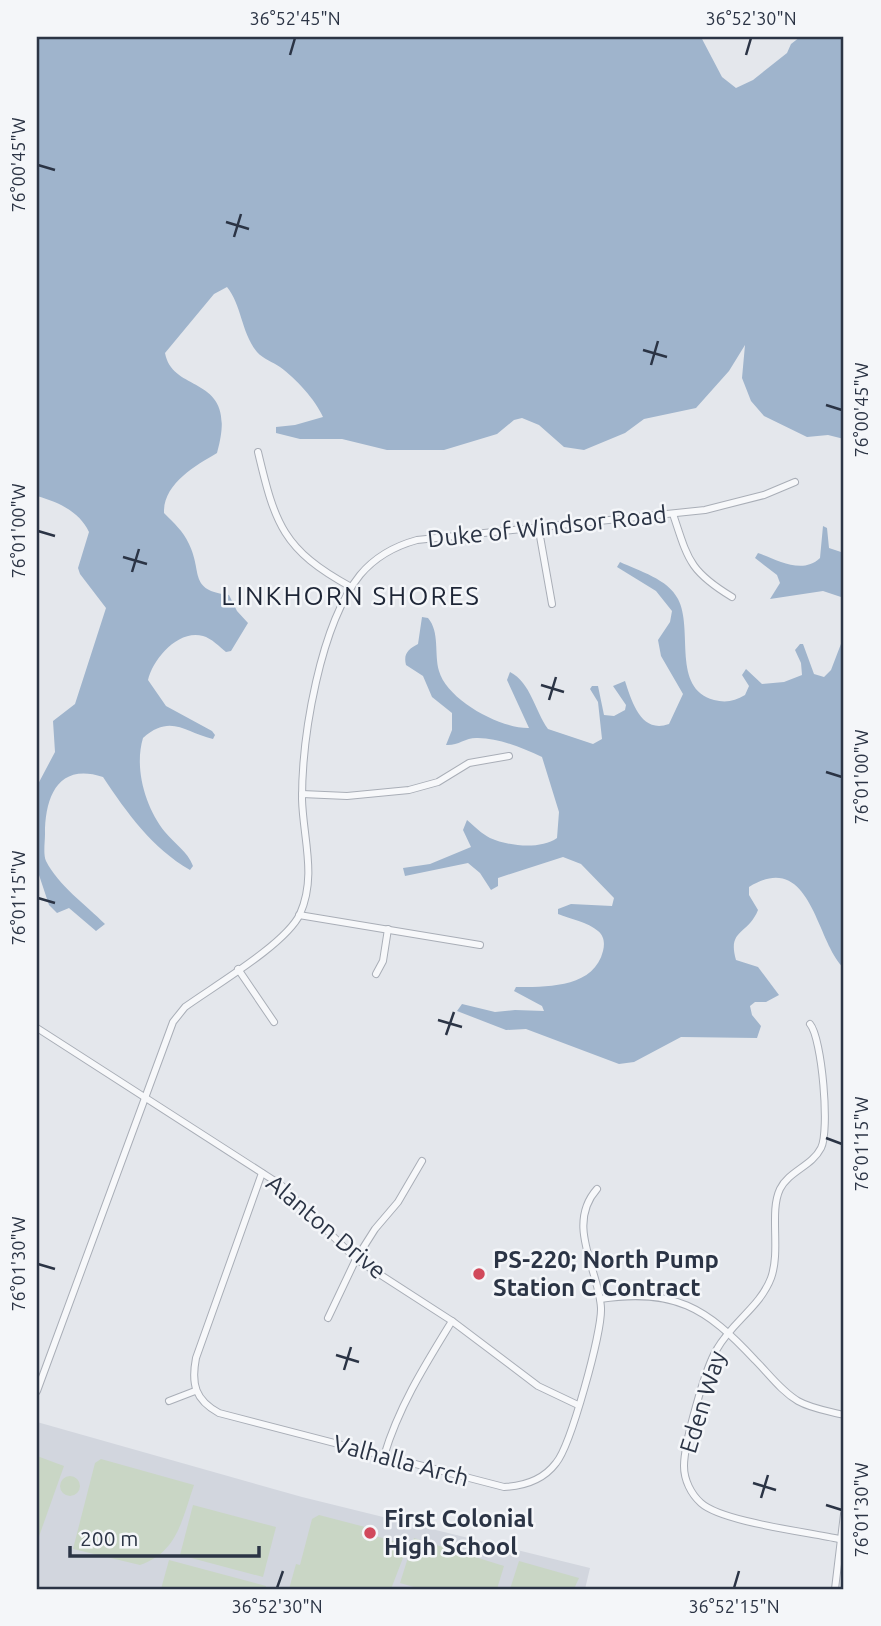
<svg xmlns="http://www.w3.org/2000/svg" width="881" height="1626" font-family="Ubuntu,sans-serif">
<rect width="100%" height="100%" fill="#e4e7ec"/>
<path fill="#d2d6de" d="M37,1422L302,1497L590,1568L585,1589H37Z"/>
<g fill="#c9d6c5">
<path d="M37,1456L64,1466L37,1542Z"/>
<path d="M101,1459L194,1485C182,1519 178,1552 140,1565L73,1549L95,1463Z"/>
<circle cx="70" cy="1486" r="10"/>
<path d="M193,1505L276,1527L263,1577L180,1555Z"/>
<path d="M319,1515L369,1528L375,1536L408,1545L391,1589H289L296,1564L300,1565L312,1519Z"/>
<path d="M414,1538L504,1566L497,1589H421L400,1583Z"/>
<path d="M169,1560L266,1586L265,1589H161Z"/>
<path d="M519,1561L579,1578L574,1589H510Z"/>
</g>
<g fill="#9fb4cc">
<path d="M37,37H701L722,77L736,88L753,80L787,53L791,44L800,37H844V439L828,435L807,437L764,416L751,401L742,378L745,345L729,371L696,408L644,419L625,433L584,450L564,447L539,425L522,418L514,420L497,434L444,450H387L342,439H300L276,433V427L295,425L323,417C315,399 296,379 280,367C273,362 263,359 257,352C241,332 242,306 227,287L214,294L165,353C173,396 240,372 217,453C195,466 163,484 164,513C174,523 183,531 189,544C203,573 188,590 229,595L237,611L248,623L231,651L226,652C220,647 211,638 203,636C178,629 153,659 148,680L166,706L212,731L215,735L213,739C186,733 171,713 143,738C134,768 145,807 165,832C174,843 188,852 193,866L190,870C152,848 127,813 103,777C58,762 45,797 45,834C45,842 43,854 46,861C58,885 86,905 105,924L96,931L69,908L57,913L49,905L37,869V786L55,752L53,721L75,704L106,608L80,574L78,568L89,532C79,511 58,502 37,496Z"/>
<path d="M823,526L827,528L829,548L844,553V598L823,591L770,599L780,583L777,575L755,558L758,553C778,560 802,575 820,558Z"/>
<path d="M620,562C639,571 668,579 678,599C694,630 671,688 714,700C726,703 735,701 745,695L749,686L742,675L746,669L762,684L784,682L802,675L801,663L795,650L800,644H803L814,674L824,677L831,670L844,636V968C816,944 812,848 749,887V895L758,910C748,935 727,929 736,960L758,967L779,995L766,1002H755L750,1006L752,1015L761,1026L757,1038L681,1037L634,1062L619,1064L526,1029L506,1030L457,1011L462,1004L495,1012L515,1010L544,1011L542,1006L514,991L516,987C547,987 594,988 603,951C605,943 604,936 598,931C588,922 570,919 558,914V909L571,904L612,906L614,898L581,864L563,857L498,878V886L491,890L480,873L468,863L405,876L403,868L430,864L471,847L463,830L467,820C474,826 482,834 490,838C508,846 540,850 557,838L559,812L542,757C523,748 499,738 478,738C466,737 458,746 446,745L452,730V713L432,697L423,676L406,665C403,653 409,649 418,644L422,617L428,618C440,632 434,654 439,671C447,700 501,729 529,728L507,680L510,672C531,683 535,711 548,729L593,744L602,739L598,702L590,689L592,686H598L604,715L614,716L625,710L626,705L613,686L625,681C632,702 641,734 669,724L683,694L661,656L658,640L670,622L672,611L656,591L617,567Z"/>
</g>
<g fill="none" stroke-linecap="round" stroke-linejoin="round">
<g stroke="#a9aeb7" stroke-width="8">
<g id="street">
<path d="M258,452C275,524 283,550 351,587"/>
<path d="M673,514C688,559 689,571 732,597"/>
<path d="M538,525L552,604"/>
<path d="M302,794L347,796L409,790L438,782L469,763L509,756"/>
<path d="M299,915L480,945"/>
<path d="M238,969L274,1022"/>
<path d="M376,974L383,961L388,929"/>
<path d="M810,1024C822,1038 830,1131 821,1148C812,1166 789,1171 780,1189C769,1212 781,1250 771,1278C760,1307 732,1322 717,1349C705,1368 684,1444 684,1466C684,1480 691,1494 701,1503C722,1522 808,1532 839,1539"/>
<path d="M37,1028L281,1185L356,1259L452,1321L538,1386L578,1405"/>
<path d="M262,1173L196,1358C191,1384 195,1400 219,1413L504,1487C524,1486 544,1479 556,1463C571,1445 602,1332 601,1308C599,1270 565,1225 597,1189"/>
<path d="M600,1299C674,1288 706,1307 755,1360C769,1374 781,1391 798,1401C812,1409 829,1411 844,1415"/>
<path d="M328,1318L356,1259L375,1229L398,1202L422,1161"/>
<path d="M37,1391L173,1022L185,1007C214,986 286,944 300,914C317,876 303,838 302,799C302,736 320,625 360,575C375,557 395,546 417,540L705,510L764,495L795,482"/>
<path d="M169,1401L195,1391"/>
<path d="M384,1456C399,1406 425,1365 452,1321"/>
<path d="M835,1589L844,1514"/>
</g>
</g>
<use href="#street" stroke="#f7f8fa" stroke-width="6"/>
</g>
<path fill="none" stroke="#2b3445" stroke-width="2.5" d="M290,55L295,38M746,55L751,38M38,165L55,170M226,222L249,229M234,237L241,214M643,350L667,357M651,365L658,341M826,405L842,410M38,531L55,536M123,557L147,564M132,572L139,549M541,685L564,692M549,700L556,677M826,772L842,777M38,898L55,903M438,1020L462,1027M446,1035L454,1012M826,1138L842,1144M38,1264L55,1269M336,1355L359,1362M344,1370L351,1347M753,1483L776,1490M761,1498L768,1475M826,1505L842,1510M277,1588L283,1571M734,1588L739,1571"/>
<g fill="#d1495b" stroke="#f4f6f9" stroke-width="2.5">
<circle cx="479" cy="1274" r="7"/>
<circle cx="370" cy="1533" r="7"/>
</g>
<g text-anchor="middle" stroke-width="5" stroke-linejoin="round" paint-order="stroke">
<g font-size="24" fill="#2b3445" stroke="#f4f6f9">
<text transform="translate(547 527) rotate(-6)" y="8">Duke of Windsor Road</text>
<text transform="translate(326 1227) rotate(40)" y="8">Alanton Drive</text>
<text transform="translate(703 1402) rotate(-73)" y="8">Eden Way</text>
<text transform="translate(401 1461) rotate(15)" y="8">Valhalla Arch</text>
</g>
<g font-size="24" font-weight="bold" fill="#2b3445" stroke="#f4f6f9" text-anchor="start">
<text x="493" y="1268">PS-220; North Pump<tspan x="493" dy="28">Station C Contract</tspan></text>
<text x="384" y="1527">First Colonial<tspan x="384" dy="28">High School</tspan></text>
</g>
<g font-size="26" letter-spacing="2" fill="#1d2536" stroke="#f4f6f9">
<text x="351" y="605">LINKHORN SHORES</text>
</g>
</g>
<rect width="881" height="1626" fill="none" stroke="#f4f6f9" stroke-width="77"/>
<path d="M70 1546v10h189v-10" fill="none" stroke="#2b3445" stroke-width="3.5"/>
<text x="80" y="1546" font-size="21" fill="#2b3445" stroke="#f4f6f9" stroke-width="5" paint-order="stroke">200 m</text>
<rect x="38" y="38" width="804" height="1550" fill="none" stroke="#2b3445" stroke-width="2.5"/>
<g font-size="18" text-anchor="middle" fill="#2b3445">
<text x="295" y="25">36°52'45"N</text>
<text x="751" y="25">36°52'30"N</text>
<text transform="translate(19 165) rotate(-90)" y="6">76°00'45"W</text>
<text transform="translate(862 410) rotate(-90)" y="6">76°00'45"W</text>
<text transform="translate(19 531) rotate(-90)" y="6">76°01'00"W</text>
<text transform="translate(862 777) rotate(-90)" y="6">76°01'00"W</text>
<text transform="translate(19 898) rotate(-90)" y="6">76°01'15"W</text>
<text transform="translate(862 1144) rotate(-90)" y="6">76°01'15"W</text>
<text transform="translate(19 1264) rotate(-90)" y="6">76°01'30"W</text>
<text transform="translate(862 1510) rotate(-90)" y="6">76°01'30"W</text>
<text x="277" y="1613">36°52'30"N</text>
<text x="734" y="1613">36°52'15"N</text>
</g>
</svg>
